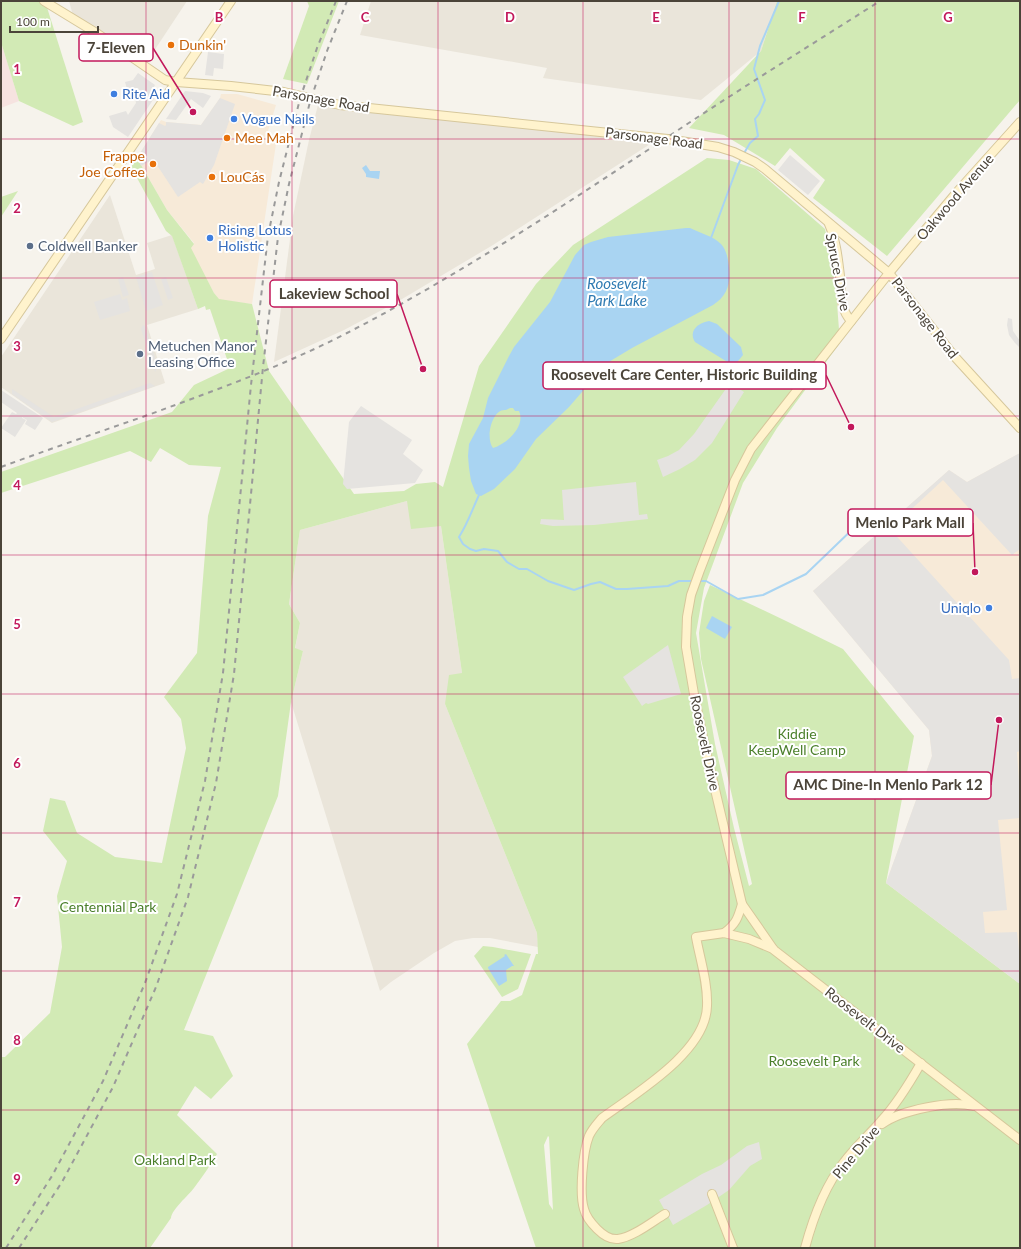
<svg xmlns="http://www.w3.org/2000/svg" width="1021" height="1249" font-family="Lato,sans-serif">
<rect width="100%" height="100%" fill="#f6f3ec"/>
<g fill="#eae5da">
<path d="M69,1H187L144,66L74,19Z"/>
<path d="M371,1H777L761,51L701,100L543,78L547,68L360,35Z"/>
<path d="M319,101L658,139L493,245L397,302L344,330L274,362L293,216L309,140Z"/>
<path d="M110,195L136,275L155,269L147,243L172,235L198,309L147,325L165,383L52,423L1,387V357Z"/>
<path d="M407,501L441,526L462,673L445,704L537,933L538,947L490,938H473L455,941L434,953L391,982L380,991L291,702L303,651L295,649L300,623L289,604L300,530Z"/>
</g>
<g fill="#f7ead8">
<path d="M221,94H237L276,105L266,137L273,138L276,144L252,304L219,300L214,293L190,248L194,243L167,210L137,158L161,120L166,122L201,125L220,98Z"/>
<path d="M1020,453V984L886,883L932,756L929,730L813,591L949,470L967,482Z"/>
</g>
<path fill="#f6e3e0" d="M1,42L19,101L1,108Z"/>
<g fill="#d2eab5" fill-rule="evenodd">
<path d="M1,1H45L83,122L73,126L19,101L1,42Z"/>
<path d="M307,1H339L307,84L283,79L309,6Z"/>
<path d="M777,1H1020V100L887,256L813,198L825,180L790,148L775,166L724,135L689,128L761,51Z"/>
<path d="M137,158L167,210L194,244L191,248L214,293L219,299L252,304L269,371L354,494L404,491L416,484L435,482L443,487L479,366L536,284L573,245L707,158L729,160L756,169L825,229L832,260L837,301L843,313L837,303L840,343L777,428L743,483L704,588L696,633L715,744L734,828L749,886L752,884L701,659L699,633L704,601L710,585L784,620L843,649L914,736L886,883L1020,984V1248H536L467,1044L501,1001H510L522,995L536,954H538L537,933L445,704L449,675L462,673L441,526L411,529L407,501L300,530L289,604L300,623L295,648L303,651L291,702L278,796L184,1030L213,1036L233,1076L211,1099L195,1086L177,1115L217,1154C210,1166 202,1177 194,1188C188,1196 172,1209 171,1218L150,1248H1V1057H5L50,1013L62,947L57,896L67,861L43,831L50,798L65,801L77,833L115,857L162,863L186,748L181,719L164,697L197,653L208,516L221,467L189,465L160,448L151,462L130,451L1,493V472L172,412L194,385L230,368L210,309L206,310L205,306L198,309L172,236L166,231L131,167ZM548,1136L549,1137L553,1210L549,1204L544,1145Z"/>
<path d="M18,191L1,217V197Z"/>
<path d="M483,946L493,947L531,954L518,989L502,997L474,956Z"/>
</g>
<g fill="#e5e3e0">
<path d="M208,52L224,54L223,69L214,68L213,76L205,75Z"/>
<path d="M138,73L155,85L152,90L157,94L128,137L113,127L109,116L126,111L128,115L136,103L135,98L130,100L125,82L133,80Z"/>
<path d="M185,91L203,93L211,96L203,108L191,99L176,120L166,119Z"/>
<path d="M220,98L235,104L214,165L203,184L200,182L178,197L153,159L141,166L137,158L159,123L165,126L166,125V122L201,125Z"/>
<path d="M790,155L820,181L808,195L778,170Z"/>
<path d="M152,272L163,305L146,311L136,277Z"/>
<path d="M123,277L129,295L123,297L118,279Z"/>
<path d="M166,277L173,298L168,300L161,279Z"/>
<path d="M120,294L122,300L127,298L130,311L100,320L94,302Z"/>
<path d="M1008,318L1012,319L1013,331L1020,341V348L1015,343L1009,335L1007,325Z"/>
<path d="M143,325L145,326L158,367L155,372L141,329Z"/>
<path d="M150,383L155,386L52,422L12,394V389L54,417Z"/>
<path d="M730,383L744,392L712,443L695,460L680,469L663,477L657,460L668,456L679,450L694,434Z"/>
<path d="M1,390L43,418L35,430L25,424L27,420L22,417V418L26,420L15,437L1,428L12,412L16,414L17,413L1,402Z"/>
<path d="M361,406L412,440L403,454L423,470L415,483L347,489L343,484L349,422Z"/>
<path d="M1020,453V549L1012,555L943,480L890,529L1009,660L1012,679L1020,678V751L1017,752L1020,796V818L998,820L1007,910L983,912L985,933L1017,932L1020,959V984L886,883L932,756L929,730L813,591L949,470L967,482Z"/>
<path d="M636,482L639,515L647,514L648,519L594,525L553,526L540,524L541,519L564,520L562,490Z"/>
<path d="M668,645L681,694L648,704L646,703L642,706L623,677Z"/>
<path d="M759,1142L762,1159L750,1166L729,1190L707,1205L673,1225L659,1200L702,1174L721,1165L747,1146Z"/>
</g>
<g fill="#a9d4f2" fill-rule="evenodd">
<path d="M366,165L370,171H380L379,179L366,177V174L362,168Z"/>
<path d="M686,228H690C700,233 713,236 721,244C727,251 728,259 729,267C731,284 727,296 713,305L632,348L607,363L569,407L536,439L515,469L494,489L481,496L476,494L471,481L469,468L468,456L469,444L483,418L488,398L509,356L514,347L550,302L575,255L584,245L591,242L608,237ZM510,408H513L515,411H519C526,426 507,444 493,448C485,438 492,408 506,410Z"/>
<path d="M709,321L717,324L741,347L743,355L734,366L695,342C688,331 698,323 709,321Z"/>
<path d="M712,616L732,627L725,639L706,628Z"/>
<path d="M506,954L514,966H512L506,970L507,981L499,986L488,968V967L505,956L504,955Z"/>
</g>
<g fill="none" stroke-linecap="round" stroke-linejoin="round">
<g stroke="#a9d4f2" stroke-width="2">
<path d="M743,155L750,143L758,136L755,119L759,114L765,100L754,69L760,46L779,1"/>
<path d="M711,238L738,165L741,159"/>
<path d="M479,495C472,510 468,523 459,537L463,544L470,549L476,551L484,549L498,551L507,562L519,569H527L548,581L574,590L591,584L600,582L616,589H627L668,586L679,581H694"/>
<path d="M699,581H706L738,599L763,595L806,574L859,523"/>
</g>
<g stroke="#d6c79b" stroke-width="10">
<g id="secondary">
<path d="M44,1L98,34L165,80L176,82L231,86L284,92L340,105L668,139L718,147L734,152L755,162L765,169L889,273L955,357L1020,428"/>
<path d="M1020,122L957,192L889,273L751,449L735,480L700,570L691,595L687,617L686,647L694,694L705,747L742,904L774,950L1020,1140"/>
<path d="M829,224C836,240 838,259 840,276C842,293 839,308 851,321"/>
<path d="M1,339L231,1"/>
<path d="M724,933C736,924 738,918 742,904"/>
<path d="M882,1124C901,1110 951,1100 973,1106"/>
<path d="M712,1194L733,1248"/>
<path d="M665,1214C652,1222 633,1237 618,1239C610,1240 603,1235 597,1229C591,1223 586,1217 584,1209C579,1193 583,1151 589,1136C592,1129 597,1124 602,1118C636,1093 706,1052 707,1006C708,983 700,959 696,937L724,933L749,939L773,949"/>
<path d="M805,1248C813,1218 824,1187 844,1162C855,1147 869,1135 881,1121C897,1104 909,1084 921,1063"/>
</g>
</g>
<use href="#secondary" stroke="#fff3cd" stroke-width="8"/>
<g stroke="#9a9a9a" stroke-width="2" stroke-dasharray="5 5" stroke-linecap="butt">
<path d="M1,467C50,449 99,432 148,415C216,390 283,366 347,333C456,277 558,209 660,142C732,94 806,48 880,1"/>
<path d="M6,1248L52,1176L103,1081L145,983L177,894L205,781L223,673L251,385L268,236L279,182L300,99L317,48L336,1"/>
<path d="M19,1248L62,1182L113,1087L156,987L188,897L216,783L234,674L263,367L278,237L289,184L310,102L327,51L347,1"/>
</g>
</g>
<path fill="none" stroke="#c2185b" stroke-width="1" stroke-opacity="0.55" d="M146,1V1248M292,1V1248M438,1V1248M583,1V1248M729,1V1248M875,1V1248M1,139H1020M1,278H1020M1,416H1020M1,555H1020M1,694H1020M1,833H1020M1,971H1020M1,1110H1020"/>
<g fill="#e8710a" stroke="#fff" stroke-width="1.5">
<circle cx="171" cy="45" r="4"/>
<circle cx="227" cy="138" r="4"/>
<circle cx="153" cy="164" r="4"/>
<circle cx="212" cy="177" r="4"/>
</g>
<g fill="#3f7fe0" stroke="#fff" stroke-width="1.5">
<circle cx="114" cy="94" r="4"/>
<circle cx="234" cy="119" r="4"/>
<circle cx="210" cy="238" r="4"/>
<circle cx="989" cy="608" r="4"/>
</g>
<g fill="#5c6f8a" stroke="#fff" stroke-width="1.5">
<circle cx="30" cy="246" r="4"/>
<circle cx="140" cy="354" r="4"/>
</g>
<g text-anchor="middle" stroke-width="4" stroke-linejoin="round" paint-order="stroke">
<g font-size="14" fill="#c56008" stroke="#fff" text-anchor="start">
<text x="179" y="50">Dunkin'</text>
<text x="235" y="143">Mee Mah</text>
<text x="145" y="161" text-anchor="end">Frappe<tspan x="145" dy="16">Joe Coffee</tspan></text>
<text x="220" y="182">LouCás</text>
</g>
<g font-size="14" fill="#366cbe" stroke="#fff" text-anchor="start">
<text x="122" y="99">Rite Aid</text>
<text x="242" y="124">Vogue Nails</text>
<text x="218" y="235">Rising Lotus<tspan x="218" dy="16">Holistic</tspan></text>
<text x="981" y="613" text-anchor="end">Uniqlo</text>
</g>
<g font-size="14" fill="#4b4439" stroke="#fff">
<text transform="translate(321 99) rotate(10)" y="5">Parsonage Road</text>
<text transform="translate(654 138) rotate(7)" y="5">Parsonage Road</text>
<text transform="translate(955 197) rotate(-49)" y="5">Oakwood Avenue</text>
<text transform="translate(838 272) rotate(79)" y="5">Spruce Drive</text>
<text transform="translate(925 318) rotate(52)" y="5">Parsonage Road</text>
<text transform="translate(705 743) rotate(78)" y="5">Roosevelt Drive</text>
<text transform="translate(865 1020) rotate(38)" y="5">Roosevelt Drive</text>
<text transform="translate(856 1152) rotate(-50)" y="5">Pine Drive</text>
</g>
<g font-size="14" fill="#4e5e75" stroke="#fff" text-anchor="start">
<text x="38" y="251">Coldwell Banker</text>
<text x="148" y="351">Metuchen Manor<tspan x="148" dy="16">Leasing Office</tspan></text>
</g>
<g font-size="14" fill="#4a7f2a" stroke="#fff">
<text x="797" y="739">Kiddie<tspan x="797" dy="16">KeepWell Camp</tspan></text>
<text x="108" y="912">Centennial Park</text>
<text x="814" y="1066">Roosevelt Park</text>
<text x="175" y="1165">Oakland Park</text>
</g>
<g font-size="15" font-style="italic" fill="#2e7ab2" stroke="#fff">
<text x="617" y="289">Roosevelt<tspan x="617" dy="17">Park Lake</tspan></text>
</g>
</g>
<g font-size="13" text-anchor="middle" font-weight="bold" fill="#c2185b" stroke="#fff" stroke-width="4" stroke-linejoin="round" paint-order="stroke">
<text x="219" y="22">B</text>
<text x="365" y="22">C</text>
<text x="510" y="22">D</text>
<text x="656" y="22">E</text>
<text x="802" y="22">F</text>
<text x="948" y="22">G</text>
<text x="17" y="74">1</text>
<text x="17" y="213">2</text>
<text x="17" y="351">3</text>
<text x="17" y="490">4</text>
<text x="17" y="629">5</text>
<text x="17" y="768">6</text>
<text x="17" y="907">7</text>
<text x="17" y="1045">8</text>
<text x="17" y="1184">9</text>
</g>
<path fill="none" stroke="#c2185b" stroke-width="1.5" d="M193 112L153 48M423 369L397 294M851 427L826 375M975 572L973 523M999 720L991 785"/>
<g fill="#c2185b" stroke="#fff" stroke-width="1.5">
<circle cx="193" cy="112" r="4"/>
<circle cx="423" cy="369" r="4"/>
<circle cx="851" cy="427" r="4"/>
<circle cx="975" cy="572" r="4"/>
<circle cx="999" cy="720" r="4"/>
</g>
<g fill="#fff" stroke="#c2185b" stroke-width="1.5">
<rect x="79" y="34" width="74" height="27" rx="4"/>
<rect x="270" y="280" width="127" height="27" rx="4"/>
<rect x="543" y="362" width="283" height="27" rx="4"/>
<rect x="848" y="509" width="125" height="27" rx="4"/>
<rect x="786" y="772" width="205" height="27" rx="4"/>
</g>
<g font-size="15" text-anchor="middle" font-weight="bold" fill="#4b4439">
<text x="116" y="53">7-Eleven</text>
<text x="334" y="299">Lakeview School</text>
<text x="684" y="380">Roosevelt Care Center, Historic Building</text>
<text x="910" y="528">Menlo Park Mall</text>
<text x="888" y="790">AMC Dine-In Menlo Park 12</text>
</g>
<rect width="1021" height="1249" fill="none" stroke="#4b4439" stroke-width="4"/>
<path d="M10 26v6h88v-6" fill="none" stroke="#4b4439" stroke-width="2"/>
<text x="16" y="26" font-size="12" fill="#4b4439" stroke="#ffffff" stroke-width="3" paint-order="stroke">100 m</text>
</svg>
